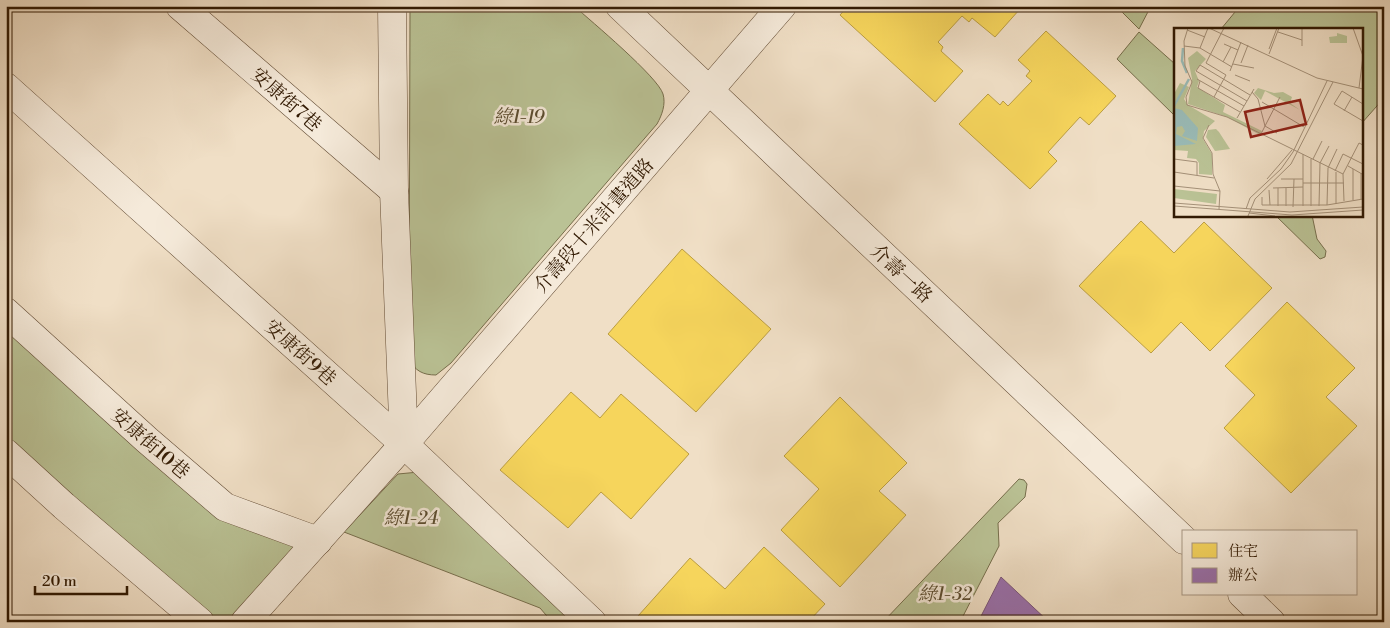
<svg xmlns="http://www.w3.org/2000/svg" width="1390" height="628" font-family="'Libre Bodoni','Noto Serif TC',serif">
<rect width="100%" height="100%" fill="#f0dfc6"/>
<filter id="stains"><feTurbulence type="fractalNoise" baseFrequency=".004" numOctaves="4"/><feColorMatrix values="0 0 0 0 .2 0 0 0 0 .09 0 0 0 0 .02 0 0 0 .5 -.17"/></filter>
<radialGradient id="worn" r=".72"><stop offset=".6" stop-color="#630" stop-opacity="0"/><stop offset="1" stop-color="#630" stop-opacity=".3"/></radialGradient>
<g fill="#bac295" stroke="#766e4c">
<path d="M410,6H574C591,21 658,77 663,94C666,104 662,115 657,124L451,363L436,375C423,375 415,371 409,359Z"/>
<path d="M1116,6H1151L1139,29Z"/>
<path d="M1240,6H1384V98L1361,124V29H1221Z"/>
<path d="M1139,32L1175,64V116L1117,59Z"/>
<path d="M1275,215H1312L1317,239L1326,251L1325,257L1320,259Z"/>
<path d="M6,324L130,438L299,541L233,622H217L72,498L6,439Z"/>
<path d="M419,472L578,622H552L540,608L344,532L398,474Z"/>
<path d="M1019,479L1024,480L1027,484L1025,497L998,523L999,546L960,622H883Z"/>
</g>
<g fill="#f6d55c" stroke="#bb9d41">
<path d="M848,6H1017L1020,9L995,37L972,18L969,22L962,16L938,42L943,47L941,51L963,71L935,102L840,15Z"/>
<path d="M1046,31L1116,96L1089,125L1080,117L1048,152L1057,161L1030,189L959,124L988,94L1000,105L1003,101L1008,106L1032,81L1026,76L1030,71L1018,60Z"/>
<path d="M1141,221L1174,253L1204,222L1272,288L1210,351L1181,322L1151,353L1079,286Z"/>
<path d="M682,249L771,329L696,412L608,334Z"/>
<path d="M1287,302L1355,368L1326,397L1357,426L1291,493L1224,428L1255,395L1225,366Z"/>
<path d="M571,392L600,418L621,394L689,454L631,519L601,492L568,528L500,470Z"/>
<path d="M840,397L907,463L879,491L906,515L840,587L781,530L819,489L784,456Z"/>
<path d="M764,547L825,604L808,622H644L638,616L690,558L725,589Z"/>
</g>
<path fill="#9970ab" stroke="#7a5679" d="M1001,577L1049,622H978Z"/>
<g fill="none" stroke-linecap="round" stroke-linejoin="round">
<g stroke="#624b34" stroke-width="29">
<g id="minor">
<path d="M180,6L394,191"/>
<path d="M620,6L1184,540"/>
<path d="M6,87L404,444L592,622"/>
<path d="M6,312L147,440L225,507L318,541"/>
<path d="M404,444L782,6"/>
<path d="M6,453L64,506L200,622"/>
<path d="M1242,594L1271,622"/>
<path d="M245,622L404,444L394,191L392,6"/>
</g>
</g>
<use href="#minor" stroke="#f5eada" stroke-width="28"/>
</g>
<g text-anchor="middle" stroke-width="5" stroke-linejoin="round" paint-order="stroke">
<g font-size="19" fill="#321a03" stroke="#f5eada">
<text transform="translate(287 99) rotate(41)" y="7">安康街7巷</text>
<text transform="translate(593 225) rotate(-49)" y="7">介壽段十米計畫道路</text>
<text transform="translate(902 273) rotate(43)" y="7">介壽一路</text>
<text transform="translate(301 352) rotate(42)" y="7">安康街9巷</text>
<text transform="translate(151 443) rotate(41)" y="7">安康街10巷</text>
</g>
<g font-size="19" font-style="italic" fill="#5b4c2f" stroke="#f5eada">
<text x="519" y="123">綠1-19</text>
<text x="411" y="524">綠1-24</text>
<text x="945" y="600">綠1-32</text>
</g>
</g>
<g transform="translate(1174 28)">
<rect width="189" height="189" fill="#f0dfc6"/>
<path d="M163,5L173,8V15H156L155,9L163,8ZM23,23L32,31L21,43L25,53L23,59L51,77L49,84L88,103L86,107L53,89L14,76L18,51L14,30ZM6,55L15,59L10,71L14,77L41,93L30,103L29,111L38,126V147L25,146V135L22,131L13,130L14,123L0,122V66ZM84,60L100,65L109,64L118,69L116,75L126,82L91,63L87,72L80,65ZM42,101L45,104L56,121L41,123L32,109L34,102ZM0,161L43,166L42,176L0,170Z" fill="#bac295"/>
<path d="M0,80L8,82L24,100L23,113L8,108L11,103L8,98L3,99L2,106L22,116L0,118Z" fill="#9abcb8"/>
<path fill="none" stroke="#9abcb8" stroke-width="2.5" d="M9,20L8,33L13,45M0,78L15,51"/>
<path fill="none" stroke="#a49078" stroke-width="1" d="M14,0L10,13L11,38L18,54L12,69L13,77L53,89L169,146M35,0L143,50L189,61M179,0L189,28L185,60M13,2L31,9M104,4L128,12M50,16L64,22M10,18L26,20L58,39M128,18V0M26,20L34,0M95,21L103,0M95,26L105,0M49,34L57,19M32,35L52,47L40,69M32,35L50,0M67,35L74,17M59,36L80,40M56,43L67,14M61,47L76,53M23,51L70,78M26,53L24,60L66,84M78,64L84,71L91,98L86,108M73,73L22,43L26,37L76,67M88,74L130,99M189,76L168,63L160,76L189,93M170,83L178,69M63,90L80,61M35,97L29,110L38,125L39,146L46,163L45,181M103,105L91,98L106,69M0,131L23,134V147M139,131L148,113M174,138L188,146M179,141V172M161,143L169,126L189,136M0,144L40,150M162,144V176M187,145V171M93,151L118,122M107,151H129M129,155H170M0,158L46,163M99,160L129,159M104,160V178M112,160V178M88,169V177H96L95,162M170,173L169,146L185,115L189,117M0,175L116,184L189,179M96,177H153L189,171M153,177L154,140L163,121M0,178L118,187L189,182M129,178V126M137,178V131M145,178L146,135L155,118M119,179L120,151M72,181L76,170L107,141L119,124L153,53M75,185L101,188M74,188L81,171L117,136L159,54"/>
<path fill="#8f2418" fill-opacity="0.15" stroke="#8f2418" stroke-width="2.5" d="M126,72L132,96L77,109L71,84Z"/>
<rect width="189" height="189" fill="none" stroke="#321a03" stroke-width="2.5"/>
</g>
<rect width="1390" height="628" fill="none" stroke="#f0dfc6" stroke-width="25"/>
<rect x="8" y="8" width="1375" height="613" fill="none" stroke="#321a03" stroke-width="2.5"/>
<rect x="12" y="12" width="1365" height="603" fill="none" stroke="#321a03"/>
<rect x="1182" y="530" width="175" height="65" fill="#f5eada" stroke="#a79784"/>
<rect x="1192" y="543" width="25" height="15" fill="#f6d55c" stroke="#a79784"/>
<text x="1228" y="556" font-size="15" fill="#321a03">住宅</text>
<rect x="1192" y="568" width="25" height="15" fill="#9970ab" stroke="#a79784"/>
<text x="1228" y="580" font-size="15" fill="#321a03">辦公</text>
<path d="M35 586v8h92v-8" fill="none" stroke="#321a03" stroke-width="2.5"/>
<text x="42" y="586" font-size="15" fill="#321a03" stroke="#f5eada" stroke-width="4" paint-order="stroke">20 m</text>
<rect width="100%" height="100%" filter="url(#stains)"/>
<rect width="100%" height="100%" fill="url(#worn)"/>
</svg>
